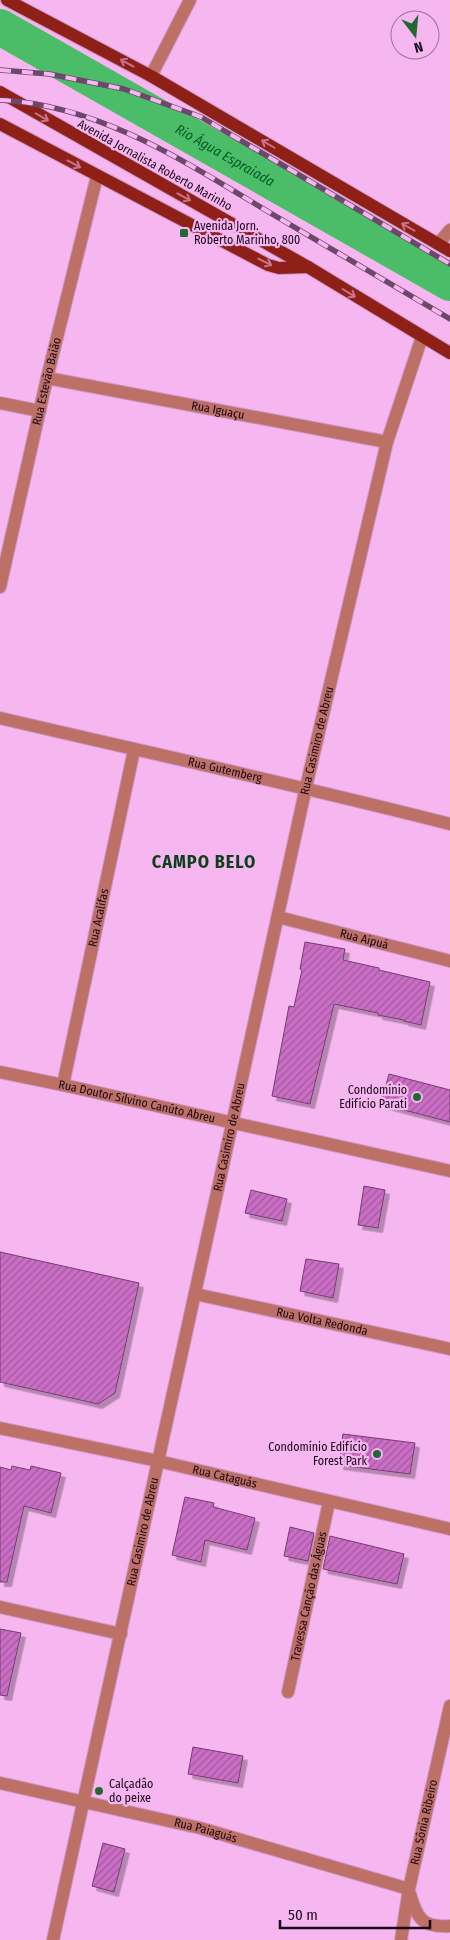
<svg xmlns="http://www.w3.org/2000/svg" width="450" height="1940" font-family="'Fira Sans Condensed',sans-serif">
<defs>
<pattern id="building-hatch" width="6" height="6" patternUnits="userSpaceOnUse" patternTransform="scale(1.25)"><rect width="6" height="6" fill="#ca6ec5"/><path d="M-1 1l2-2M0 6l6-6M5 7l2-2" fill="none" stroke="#a3589f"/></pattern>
<filter id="shadow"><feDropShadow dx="4.5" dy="4.5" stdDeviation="0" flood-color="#0004"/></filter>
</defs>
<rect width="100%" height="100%" fill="#f6b7f0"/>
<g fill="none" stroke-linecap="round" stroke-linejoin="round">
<path stroke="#4bbd69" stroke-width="36" id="s1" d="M0,27L450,283"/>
</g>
<g fill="url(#building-hatch)" stroke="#733d70" filter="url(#shadow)">
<path d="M305,942L345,949L343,960L379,968V970L430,982L421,1025L404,1021V1020L378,1015V1013L334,1004L310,1104L272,1096L289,1006L294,1007L302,970L300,969Z"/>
<path d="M389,1074L450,1090V1122L381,1104Z"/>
<path d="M364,1186L385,1190L378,1228L358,1225Z"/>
<path d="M251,1190L287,1199L282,1221L245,1213Z"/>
<path d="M0,1252L139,1283L115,1393L98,1404L0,1382Z"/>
<path d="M306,1259L339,1264L333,1298L300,1291Z"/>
<path d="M343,1434L415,1443L410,1474L339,1465Z"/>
<path d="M12,1466L30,1470L31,1466L61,1473L51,1513L24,1506L7,1582H0V1467L11,1470Z"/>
<path d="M185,1497L214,1503L213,1507L255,1518L247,1550L205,1540L201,1562L172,1555Z"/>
<path d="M290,1527L314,1533L308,1561L284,1556Z"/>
<path d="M330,1536L404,1554L397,1584L323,1569Z"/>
<path d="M0,1629L21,1633L7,1696L0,1695Z"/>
<path d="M193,1747L243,1756L238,1783L188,1774Z"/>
<path d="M103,1843L125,1849L114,1892L92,1886Z"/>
</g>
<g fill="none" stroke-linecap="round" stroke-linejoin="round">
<g stroke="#ce97c9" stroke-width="14">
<g id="minor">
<path d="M151,76L190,0"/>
<path d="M438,244L450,230"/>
<path id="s2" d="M47,378L387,442"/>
<path d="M0,403L40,411"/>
<path id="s3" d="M0,587L47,378L97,176"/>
<path id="s4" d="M0,718C150,753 301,786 450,824"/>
<path id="s5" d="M278,917L450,961"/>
<path id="s6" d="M0,1072L63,1085L450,1171"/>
<path id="s7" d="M63,1085L134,750"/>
<path id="s8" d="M195,1294L450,1349"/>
<path id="s9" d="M0,1428L158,1461L450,1529"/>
<path d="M0,1607L121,1634"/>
<path id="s10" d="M288,1692L329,1502"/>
<path id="s11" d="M0,1783L200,1828L409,1889"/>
<path d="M410,1894C417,1918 422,1928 450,1926"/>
<path id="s12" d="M53,1940L306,787L387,442L422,337"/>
<path id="s13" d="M401,1940L409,1889L450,1706"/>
</g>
</g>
<g stroke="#ce97c9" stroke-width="14">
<g id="primary">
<path d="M7,0L151,76L450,251"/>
<path d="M0,92L308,267L450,353"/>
<path d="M0,124L268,265L279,268L308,267"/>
</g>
</g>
<use href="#minor" stroke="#bd7166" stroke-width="12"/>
<use href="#primary" stroke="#8f2017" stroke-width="12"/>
<g stroke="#6d486a" stroke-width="5.5">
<g id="rail">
<path d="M0,70L49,74L124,89L201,117L450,264"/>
<path d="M0,100C99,105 184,161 267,211C328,247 389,283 450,319"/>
</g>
</g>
<use href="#rail" stroke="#f6b7f0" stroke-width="4" stroke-dasharray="11" stroke-linecap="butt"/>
</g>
<defs><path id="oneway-shaft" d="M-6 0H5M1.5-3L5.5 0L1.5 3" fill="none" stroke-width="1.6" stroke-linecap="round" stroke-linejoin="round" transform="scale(1.25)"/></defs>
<g stroke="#c8738e">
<use href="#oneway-shaft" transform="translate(127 63) rotate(-152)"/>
<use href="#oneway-shaft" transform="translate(42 117) rotate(30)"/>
<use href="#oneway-shaft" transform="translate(268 144) rotate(-150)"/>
<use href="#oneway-shaft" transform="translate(74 164) rotate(28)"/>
<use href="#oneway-shaft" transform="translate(184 197) rotate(29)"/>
<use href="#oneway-shaft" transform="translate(408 227) rotate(-150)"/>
<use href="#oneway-shaft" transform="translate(265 262) rotate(26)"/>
<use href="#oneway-shaft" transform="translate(349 293) rotate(32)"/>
</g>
<g fill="#216835" stroke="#f6b7f0" stroke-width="2">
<rect x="179" y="228" width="10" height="10" rx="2.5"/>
<circle cx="417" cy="1097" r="5"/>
<circle cx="377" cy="1454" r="5"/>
<circle cx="99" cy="1791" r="5"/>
</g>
<g text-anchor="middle" stroke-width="4.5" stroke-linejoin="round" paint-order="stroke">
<g font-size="12" fill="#1a0519" stroke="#f6b7f0">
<text transform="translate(155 165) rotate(29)" y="4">Avenida Jornalista Roberto Marinho</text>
<text dy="4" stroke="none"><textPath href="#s3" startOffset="211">Rua Estevão Baião</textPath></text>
<text dy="4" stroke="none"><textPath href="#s2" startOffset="174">Rua Iguaçu</textPath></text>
<text dy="4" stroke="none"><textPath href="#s12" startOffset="1228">Rua Casimiro de Abreu</textPath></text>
<text dy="4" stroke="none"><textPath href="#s4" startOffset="231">Rua Gutemberg</textPath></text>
<text dy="4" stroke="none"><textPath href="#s7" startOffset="171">Rua Acalifas</textPath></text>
<text dy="4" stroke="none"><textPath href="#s5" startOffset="89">Rua Aipuá</textPath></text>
<text dy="4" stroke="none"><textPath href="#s6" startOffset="140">Rua Doutor Silvino Canúto Abreu</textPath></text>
<text dy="4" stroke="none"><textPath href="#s12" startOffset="822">Rua Casimiro de Abreu</textPath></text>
<text dy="4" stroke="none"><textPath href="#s8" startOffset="130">Rua Volta Redonda</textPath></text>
<text dy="4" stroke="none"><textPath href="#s9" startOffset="230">Rua Cataguás</textPath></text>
<text dy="4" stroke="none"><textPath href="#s12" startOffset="418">Rua Casimiro de Abreu</textPath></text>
<text dy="4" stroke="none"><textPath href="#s10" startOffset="98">Travessa Canção das Águas</textPath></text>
<text dy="4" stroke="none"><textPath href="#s13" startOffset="120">Rua Sônia Ribeiro</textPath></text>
<text dy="4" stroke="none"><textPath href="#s11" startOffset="211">Rua Paiaguás</textPath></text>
</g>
<g font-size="12" fill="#1a0519" stroke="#f6b7f0" text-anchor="start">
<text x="194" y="230">Avenida Jorn.<tspan x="194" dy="14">Roberto Marinho, 800</tspan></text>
<text x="407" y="1094" text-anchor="end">Condomínio<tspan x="407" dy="14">Edifício Parati</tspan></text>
<text x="367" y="1451" text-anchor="end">Condomínio Edifício<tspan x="367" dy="14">Forest Park</tspan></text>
<text x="109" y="1788">Calçadâo<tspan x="109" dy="14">do peixe</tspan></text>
</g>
<g font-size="14" font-style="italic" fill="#035b25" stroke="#f6b7f0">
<text dy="5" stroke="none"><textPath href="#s1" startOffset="259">Rio Água Espraiada</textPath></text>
</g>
<g font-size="18" font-weight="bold" letter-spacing="1" fill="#0d3f1c" stroke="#f6b7f0">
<text x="204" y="868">CAMPO BELO</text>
</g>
</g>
<g transform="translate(415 35) rotate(164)"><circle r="24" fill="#f6b7f0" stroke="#9e709a"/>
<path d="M0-4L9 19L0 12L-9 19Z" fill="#216835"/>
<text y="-8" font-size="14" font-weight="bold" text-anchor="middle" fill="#1a0519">N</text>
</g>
<path d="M280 1920v8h150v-8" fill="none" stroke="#1a0519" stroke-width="2.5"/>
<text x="288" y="1920" font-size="15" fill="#1a0519" stroke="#f6b7f0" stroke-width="4" paint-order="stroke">50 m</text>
</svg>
